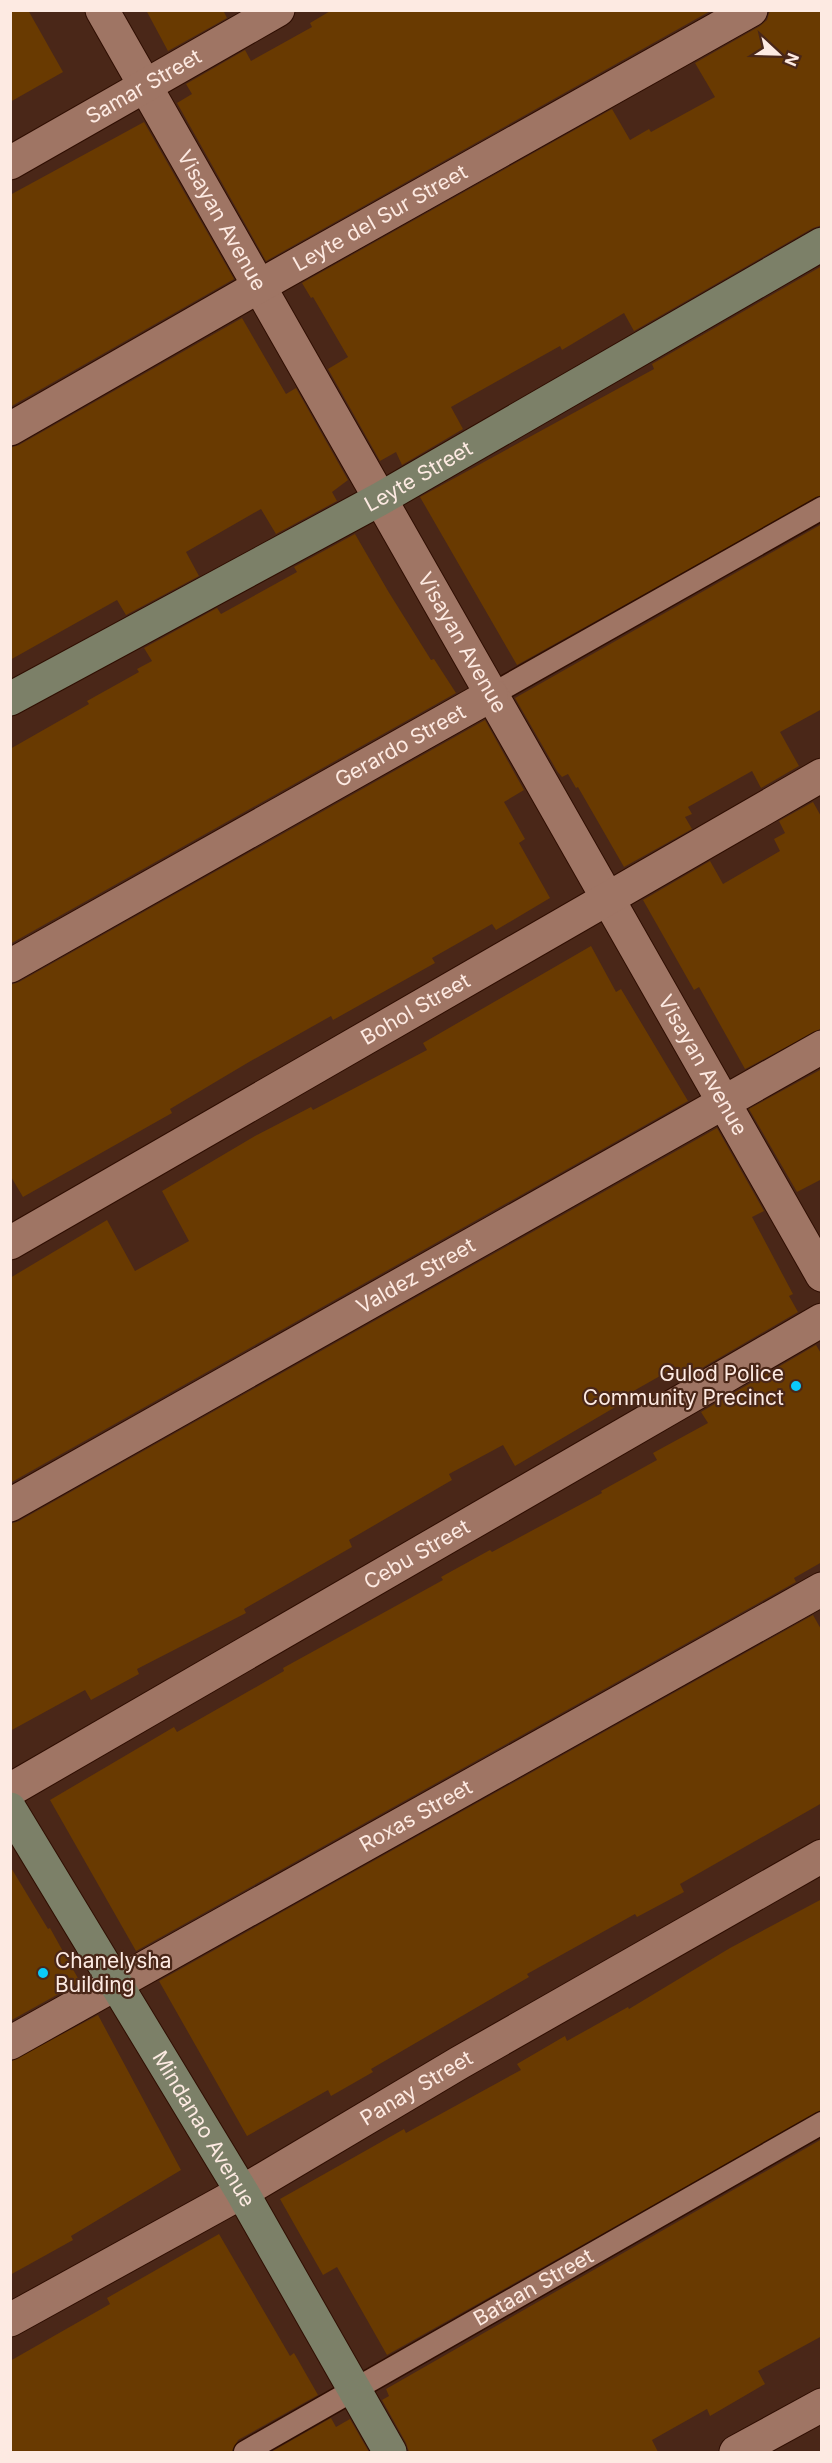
<svg xmlns="http://www.w3.org/2000/svg" width="832" height="2463" font-family="Inter,sans-serif">
<rect width="100%" height="100%" fill="#4a2718"/>
<g fill="#693a01">
<path d="M10,10H28L63,72L10,102Z"/>
<path d="M146,10H223L227,18L168,51Z"/>
<path d="M332,10H712L266,261L177,103L192,94L186,84L245,50L251,61L312,27L310,23Z"/>
<path d="M770,10H822V225L813,228L634,331L624,313L562,350L560,346L451,407L463,429L402,465L396,452L380,461L328,369L348,357L313,297L311,298L302,283L612,109L630,140L649,129L651,132L715,97L695,63L760,26L767,20Z"/>
<path d="M144,122L234,279L10,407V195Z"/>
<path d="M822,266V495L517,665L420,497L654,369L652,364Z"/>
<path d="M242,318L286,394L296,388L348,480L332,492L337,501L276,534L261,509L186,552L199,576L126,615L117,600L10,660V448L19,445Z"/>
<path d="M822,524V709L780,732L799,766L761,788L752,771L688,807L692,814L685,817L692,829L624,867L578,787L576,788L568,774L562,777L557,771L515,698Z"/>
<path d="M355,534L388,591L431,660L434,659L456,693L10,944V749L89,704L87,701L139,672L137,669L152,661L144,648L217,608L221,614L297,572L294,567Z"/>
<path d="M485,720L524,790L504,802L525,839L519,843L550,898L496,930L492,924L432,958L435,963L333,1020L331,1016L249,1062L170,1109L172,1113L23,1197L10,1175V985L19,982Z"/>
<path d="M813,802L822,818V1028L745,1069L699,987L694,990L643,900L710,861L723,884L780,851L774,839L785,833L779,821Z"/>
<path d="M591,946L616,992L621,989L688,1101L10,1483V1278L107,1220L135,1271L189,1241L162,1191L255,1136L311,1107L313,1110L427,1050L423,1043Z"/>
<path d="M820,1070L822,1179L797,1192L749,1109Z"/>
<path d="M717,1128L764,1211L752,1217L793,1294L789,1296L798,1312L683,1379L676,1367L614,1402L617,1406L515,1466L503,1445L449,1474L452,1480L349,1540L352,1547L244,1609L246,1613L137,1669L139,1674L91,1700L85,1690L10,1731V1524L19,1521Z"/>
<path d="M816,1345L822,1355V1562L794,1578L796,1582L136,1951L50,1800L174,1727L177,1732L235,1699L284,1671L283,1668L443,1580L441,1577L490,1550L492,1552L602,1493L601,1491L657,1460L653,1453L708,1423L701,1412Z"/>
<path d="M813,1615L822,1631V1803L680,1884L684,1892L637,1917L635,1914L527,1974L529,1977L371,2069L373,2072L331,2096L328,2090L247,2136L159,1981Z"/>
<path d="M10,1866L48,1929L50,1928L80,1982L10,2021Z"/>
<path d="M822,1899V2110L387,2355L337,2267L323,2275L280,2199L404,2129L406,2133L521,2070L517,2064L565,2036L567,2041L628,2007L629,2009L730,1948Z"/>
<path d="M98,2015L181,2170L71,2236L73,2240L10,2275V2062Z"/>
<path d="M822,2139V2336L758,2371L765,2384L710,2416L707,2409L652,2440L658,2452H409L406,2443L382,2400L389,2396L386,2389Z"/>
<path d="M219,2234L290,2356L294,2353L318,2395L238,2440L232,2452H10V2361L110,2304L107,2298Z"/>
<path d="M331,2418L336,2427L350,2419L369,2452H271Z"/>
</g>
<g fill="none" stroke-linecap="round" stroke-linejoin="round">
<g stroke="#2f0e02" stroke-width="25">
<g id="lane">
<path d="M491,695L822,508"/>
<path id="s1" d="M245,2452L822,2123"/>
</g>
</g>
<g stroke="#2f0e02" stroke-width="35">
<g id="street">
<path id="s2" d="M102,10L822,1275"/>
<path id="s3" d="M10,163L278,10"/>
<path id="s4" d="M10,429L277,276L751,10"/>
<path id="s5" d="M10,966L491,695"/>
<path id="s6" d="M10,1243L822,775"/>
<path id="s7" d="M10,1505L822,1047"/>
<path id="s8" d="M10,1790L822,1320"/>
<path id="s9" d="M10,2043L822,1589"/>
<path id="s10" d="M10,2320L242,2192L459,2063L822,1856"/>
<path d="M736,2452L822,2405"/>
</g>
</g>
<g stroke="#2f0e02" stroke-width="35">
<g id="secondary">
<path id="s11" d="M10,699L380,499L822,244"/>
<path id="s12" d="M10,1809L242,2192L390,2452"/>
</g>
</g>
<use href="#lane" stroke="#9f7564" stroke-width="22"/>
<use href="#street" stroke="#9f7564" stroke-width="33"/>
<use href="#secondary" stroke="#7c8068" stroke-width="33"/>
</g>
<g fill="#0acafa" stroke="#4a2718" stroke-width="2">
<circle cx="796" cy="1386" r="6"/>
<circle cx="43" cy="1973" r="6"/>
</g>
<g text-anchor="middle" stroke-width="4.5" stroke-linejoin="round" paint-order="stroke">
<g font-size="21" fill="#fdeae2" stroke="#4a2718">
<text dy="7" stroke="none"><textPath href="#s3" startOffset="154">Samar Street</textPath></text>
<text dy="7" stroke="none"><textPath href="#s4" startOffset="426">Leyte del Sur Street</textPath></text>
<text dy="7" stroke="none"><textPath href="#s2" startOffset="242">Visayan Avenue</textPath></text>
<text dy="7" stroke="none"><textPath href="#s11" startOffset="465">Leyte Street</textPath></text>
<text dy="7" stroke="none"><textPath href="#s2" startOffset="728">Visayan Avenue</textPath></text>
<text dy="7" stroke="none"><textPath href="#s5" startOffset="448">Gerardo Street</textPath></text>
<text dy="7" stroke="none"><textPath href="#s6" startOffset="468">Bohol Street</textPath></text>
<text dy="7" stroke="none"><textPath href="#s2" startOffset="1214">Visayan Avenue</textPath></text>
<text dy="7" stroke="none"><textPath href="#s7" startOffset="466">Valdez Street</textPath></text>
<text dy="7" stroke="none"><textPath href="#s8" startOffset="470">Cebu Street</textPath></text>
<text dy="7" stroke="none"><textPath href="#s9" startOffset="465">Roxas Street</textPath></text>
<text dy="7" stroke="none"><textPath href="#s10" startOffset="468">Panay Street</textPath></text>
<text dy="7" stroke="none"><textPath href="#s12" startOffset="374">Mindanao Avenue</textPath></text>
<text dy="7" stroke="none"><textPath href="#s1" startOffset="332">Bataan Street</textPath></text>
</g>
<g font-size="21" fill="#fdeae2" stroke="#4a2718" text-anchor="end">
<text x="784" y="1381">Gulod Police<tspan x="784" dy="24">Community Precinct</tspan></text>
<text x="55" y="1968" text-anchor="start">Chanelysha<tspan x="55" dy="24">Building</tspan></text>
</g>
</g>
<rect width="832" height="2463" fill="none" stroke="#fdeae2" stroke-width="24"/>
<g transform="translate(778 54) rotate(112)" stroke="#4a2718" stroke-width="4.5" paint-order="stroke">
<path d="M0-4.5L10 22L0 15L-10 22Z" fill="#fdeae2"/>
<text y="-9" font-size="16" font-weight="bold" text-anchor="middle" fill="#fdeae2">N</text>
</g>
</svg>
